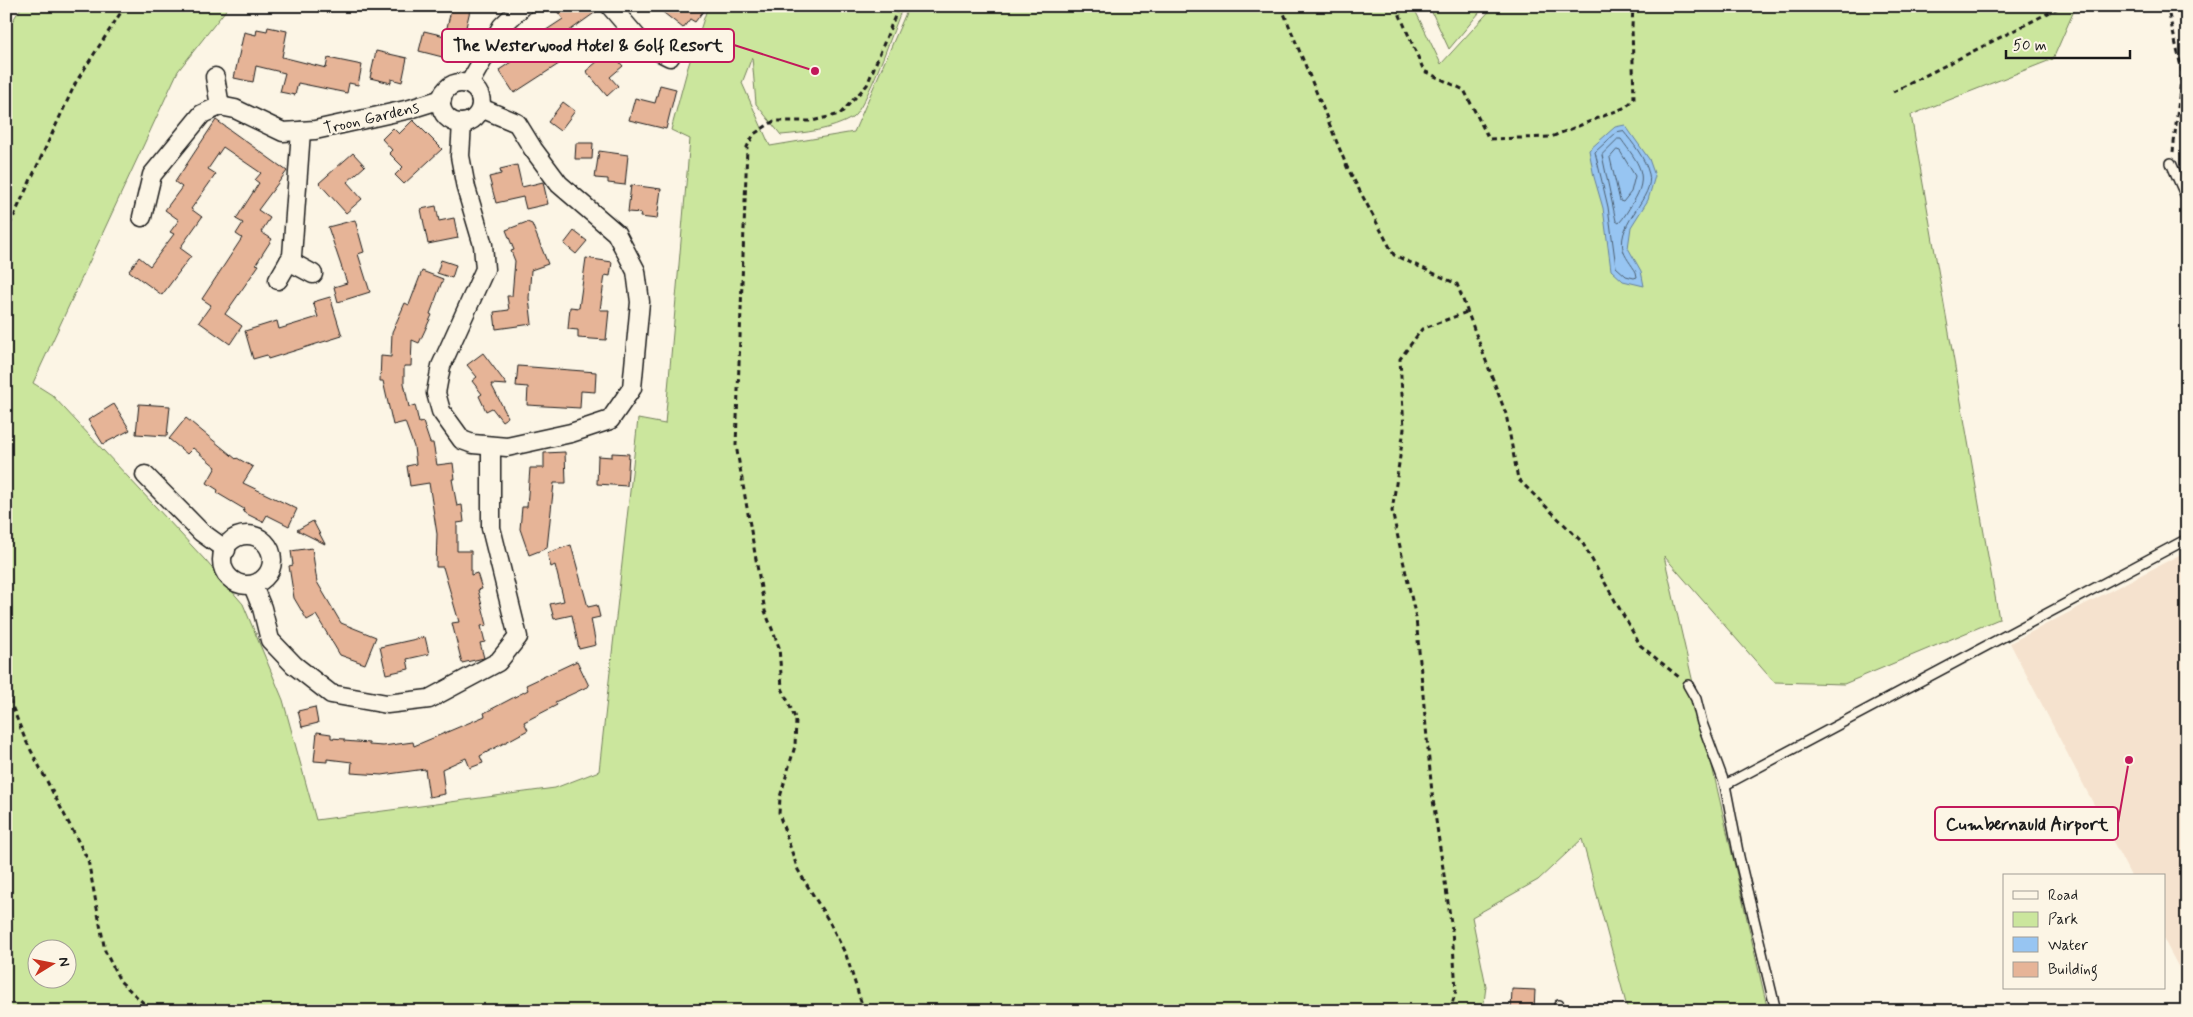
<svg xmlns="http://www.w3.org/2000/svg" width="2193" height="1017" font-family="Mynerve,sans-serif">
<rect width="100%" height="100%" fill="#fcf5e5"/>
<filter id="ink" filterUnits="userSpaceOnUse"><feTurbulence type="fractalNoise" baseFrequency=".02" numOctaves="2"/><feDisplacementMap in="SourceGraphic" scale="10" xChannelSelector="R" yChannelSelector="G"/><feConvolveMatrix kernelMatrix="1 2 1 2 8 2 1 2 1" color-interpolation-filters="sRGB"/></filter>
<g filter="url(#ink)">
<path fill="#f5e2ce" d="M2187,551V983L2164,940V876H2131L2010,643Z"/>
<g fill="#cbe69d" stroke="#74815c" fill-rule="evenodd">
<path d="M22,6H229L178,71L33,383L52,395L205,560L243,604L283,700L316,820L555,788L599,771L638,419L665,424L690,139L671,130L688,67L708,6H903C895,26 866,109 852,118C831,130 805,133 781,135L756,104L752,57L742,83L770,146L854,132L909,6H1413L1441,64L1494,6H2076L2053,59L1911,115L1999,619L1844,684L1774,682L1664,556L1768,1011H1628L1582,839L1538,880L1472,917L1486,986L1483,1011H6V31ZM38,950H68V980H38Z"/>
<path d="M1429,6H1484V7L1449,49Z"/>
</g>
<path fill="#97c5f2" stroke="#66819c" d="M1625,125L1649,159L1655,176L1648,200L1631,227L1628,248L1641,271L1644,286L1623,281L1611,270L1603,208L1594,177L1589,150L1615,127Z"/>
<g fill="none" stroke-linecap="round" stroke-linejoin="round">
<g stroke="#4d6072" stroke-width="1">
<path d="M1623,131C1633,143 1645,158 1649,174C1655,197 1617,222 1623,249C1624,256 1632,265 1636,272L1637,277L1634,278L1626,276L1616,267L1608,207L1595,152L1617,132Z"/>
<path d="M1618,139H1621C1638,163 1651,175 1632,204C1628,210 1624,218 1619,223L1616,221L1602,155Z"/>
<path d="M1617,150L1620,151L1635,176L1631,192L1623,202L1620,201L1610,158Z"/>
</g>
</g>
<g fill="#e6b497" stroke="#1c1c1c">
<path d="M452,6H471L458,61L419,51L424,31L445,36Z"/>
<path d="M553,6H600V9L565,34L571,42L558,50L565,60L514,93L499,70L535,46L531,40L563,19Z"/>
<path d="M655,6H707L695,22L690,19L683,28Z"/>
<path d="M268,27L287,31L282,57L326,68L328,58L362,65L358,85L349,83L347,93L298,83L295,95L280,92L285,73L256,66L253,82L234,78L244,32L256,35L257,29L267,31Z"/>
<path d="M376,51L407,58L402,82L391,79V83L370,78Z"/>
<path d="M610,51L623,66L610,77L618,86L607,96L586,71Z"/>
<path d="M660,85L676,89L666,129L629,120L635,98L655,103Z"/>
<path d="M563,102L575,111L560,131L548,122Z"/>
<path d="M216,120L287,171L258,210L270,218L261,232L272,239L256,264L259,265L225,314L242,326L230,344L199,322L211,305L202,299L242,238L236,234L243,223L236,219L259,183L255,180L261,173L223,147L208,169L216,174L191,209L202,217L180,248L191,256L162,295L129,271L139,257L150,266L174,234L170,232L179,220L165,210L182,187L175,182Z"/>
<path d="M413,120L442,149L404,184L395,175L403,167L389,153L392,150L382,139L393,128L399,134Z"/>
<path d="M576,143H593L592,159H575Z"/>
<path d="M599,151L628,155L625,185L608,183V179L595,178Z"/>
<path d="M353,153L365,166L347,182L362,199L346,213L319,183Z"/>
<path d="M517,165L522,187L543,182L548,204L526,209L523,197L496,203L489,177L501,174L500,169Z"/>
<path d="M631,185L661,189L657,219L640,217L641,213L628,212Z"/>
<path d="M436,206L439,221L454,218L458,238L428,244L421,209Z"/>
<path d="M355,220L364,252L358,254L370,292L338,302L334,287L347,283L328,227Z"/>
<path d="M527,222L532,224L548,264L531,270L529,298L532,324L496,329L494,312L509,310L507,296H512L515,261L511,251L514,250L506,230Z"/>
<path d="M574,231L587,241L576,254L564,244Z"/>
<path d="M586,258L612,262L610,276L605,275L600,310H609L606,340L578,338V330L568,329L570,307L579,308Z"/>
<path d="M441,260L456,265L452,278L437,273Z"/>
<path d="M422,271L443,279L430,314L432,315L419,343L412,340L411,366H404V383L409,407L415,405L419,423L423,422L430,443H433L437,465L453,463L455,479H452L457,506L462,505L464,522L457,523V551H471V575L477,573L482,589L478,590L487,625L481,626L485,642L480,643L484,658L462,663L452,623L459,622L443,567H436L437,534L429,483L410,486L407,466L416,464L414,447L405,422L393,425L383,381H380L381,356L391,357L392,332L405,303L409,305Z"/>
<path d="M330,297L342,336L268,359L267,355L253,359L245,331L277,321L279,329L318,317L313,302Z"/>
<path d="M483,353L507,385L491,384L508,417L502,421L492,408L486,411L479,396L482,394L472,381L477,377L467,365Z"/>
<path d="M518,366L596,372L595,392L581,391L580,408L527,405L528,387L516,386Z"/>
<path d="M114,404L130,430L103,444L88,420Z"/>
<path d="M139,404L170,406L167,436L136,434Z"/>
<path d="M186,418L236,459L237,458L253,467L243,483L297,509L289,526L267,515L263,522L243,512L244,509L217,493L218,490L207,483L216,467L193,448L187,454L169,439Z"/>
<path d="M565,452L566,483H554L547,548L529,555L520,529L522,507H527L530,468H544V453Z"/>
<path d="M612,453L629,454L627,486L597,484L598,456L612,457Z"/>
<path d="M313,521L325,544L297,530Z"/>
<path d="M571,545L588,607L597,605L600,617L591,619L596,645L579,649L572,615L554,619L550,604L564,601L555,565L551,567L547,553Z"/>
<path d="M312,548L317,582L341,623L376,637L365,664L340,655L316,615L307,620L294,598L289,566L293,565L291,551Z"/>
<path d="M425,637L429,654L407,659L409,669L386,674L380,647Z"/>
<path d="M577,661L589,686L555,702L557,705L524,722L528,730L480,756L483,763L470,768L466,758L442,769L445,794L429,797L425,769L382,775L351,773L352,762L327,759V762L314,761L317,732L331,734V738L344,739V741L369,743V745L383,746L413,742L414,746L485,716L484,713L528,690L526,685Z"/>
<path d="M315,707L318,723L302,727L298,711Z"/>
<path d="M1512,989L1535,990L1534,1011H1511Z"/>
</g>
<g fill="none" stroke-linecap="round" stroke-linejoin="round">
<g stroke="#1c1c1c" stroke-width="12">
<g id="service">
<path d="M2171,163L2187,199"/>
<path d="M1688,685L1696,699L1702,723L1725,785"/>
<path d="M1558,1011L1559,1005"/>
<path d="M1776,1011L1739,857L1725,785L2187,539"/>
</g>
</g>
<g stroke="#1c1c1c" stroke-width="21">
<g id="minor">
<path d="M610,6L642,43L670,57"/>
<path d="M215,77L220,106"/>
<circle cx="461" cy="103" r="20"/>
<path d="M469,84L502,26L523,6"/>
<path d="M462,123L460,156L466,188L483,245L485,269L441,366L436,393L441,411L462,440L473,444L507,447L571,433L610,420L632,388L640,302L636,271L616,233L559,184L533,149L517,123L481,108"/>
<path d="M142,217L152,175L202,114L220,106L235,109L283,132L315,130L410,109L442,99"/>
<path d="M289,261L313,274"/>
<path d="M278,280L292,256L301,131"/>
<path d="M145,475L201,532L226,550"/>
<circle cx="247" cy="560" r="25"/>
<path d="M253,586L262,608L270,640L294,665L331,694L387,704L429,699L498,662L518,637L491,528V446"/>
</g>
</g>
<g stroke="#1c1c1c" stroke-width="3" stroke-dasharray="5 4" stroke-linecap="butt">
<path d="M1281,6L1347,167L1394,255L1457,284L1506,414L1518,479L1582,542L1640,645L1680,678"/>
<path d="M1396,6L1424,71L1464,90L1489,139L1551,137L1626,107L1634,99L1632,27L1633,6"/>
<path d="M2167,6L2182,71L2173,152"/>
<path d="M1893,92L2062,6"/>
<path d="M6,233L76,82L125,6"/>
<path d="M6,691L25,739L88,860L105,951L120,981L152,1011"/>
<path d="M864,1011L846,955L830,923L798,870L779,814L780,797L795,746L796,720L782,688L779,647L765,611L736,445L747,147L754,134L774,121H812L840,114L867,85L899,6"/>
<path d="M1450,1011L1456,990L1452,930L1432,793L1416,618L1392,511L1404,429L1400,359L1422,329L1467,312"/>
</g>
<use href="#service" stroke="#fcf5e5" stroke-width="9"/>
<use href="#minor" stroke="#fcf5e5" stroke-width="18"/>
</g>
</g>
<g text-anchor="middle" stroke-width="4.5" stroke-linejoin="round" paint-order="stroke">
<g font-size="16" fill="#1c1c1c" stroke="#fcf5e5">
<text transform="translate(371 117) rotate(-13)" y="6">Troon Gardens</text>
</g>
</g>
<path fill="none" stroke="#c2185b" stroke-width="2" d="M815 71L734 45M2129 760L2118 823"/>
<g fill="#c2185b" stroke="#fcf5e5" stroke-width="2">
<circle cx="815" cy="71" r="5"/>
<circle cx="2129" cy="760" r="5"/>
</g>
<g fill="#fcf5e5" stroke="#c2185b" stroke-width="2">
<rect x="442" y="29" width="292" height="33" rx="5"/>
<rect x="1935" y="807" width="183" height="33" rx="5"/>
</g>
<g font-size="18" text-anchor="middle" font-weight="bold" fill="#1c1c1c">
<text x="588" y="51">The Westerwood Hotel &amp; Golf Resort</text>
<text x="2027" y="830">Cumbernauld Airport</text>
</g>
<rect width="2193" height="1017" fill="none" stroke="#fcf5e5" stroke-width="25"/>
<rect x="12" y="12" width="2168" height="992" fill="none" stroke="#1c1c1c" stroke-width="2" filter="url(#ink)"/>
<rect x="2003" y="874" width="162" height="115" fill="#fcf5e5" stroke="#a29e95"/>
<rect x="2013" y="891" width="25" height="8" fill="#fcf5e5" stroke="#a29e95"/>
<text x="2048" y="900" font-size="15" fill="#1c1c1c">Road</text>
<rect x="2013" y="912" width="25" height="15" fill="#cbe69d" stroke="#a29e95"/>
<text x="2048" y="924" font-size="15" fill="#1c1c1c">Park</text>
<rect x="2013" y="937" width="25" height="15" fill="#97c5f2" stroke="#a29e95"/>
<text x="2048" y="950" font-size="15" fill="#1c1c1c">Water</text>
<rect x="2013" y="962" width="25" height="15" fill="#e6b497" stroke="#a29e95"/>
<text x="2048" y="974" font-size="15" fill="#1c1c1c">Building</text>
<g transform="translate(52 964) rotate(80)"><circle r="24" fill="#fcf5e5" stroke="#a29e95"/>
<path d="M0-4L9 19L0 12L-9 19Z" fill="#c8321e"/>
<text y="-8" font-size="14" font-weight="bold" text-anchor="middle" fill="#1c1c1c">N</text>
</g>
<path d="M2006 50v8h124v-8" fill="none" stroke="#1c1c1c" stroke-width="2.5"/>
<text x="2013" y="50" font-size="15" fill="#1c1c1c" stroke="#fcf5e5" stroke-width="4" paint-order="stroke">50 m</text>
</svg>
